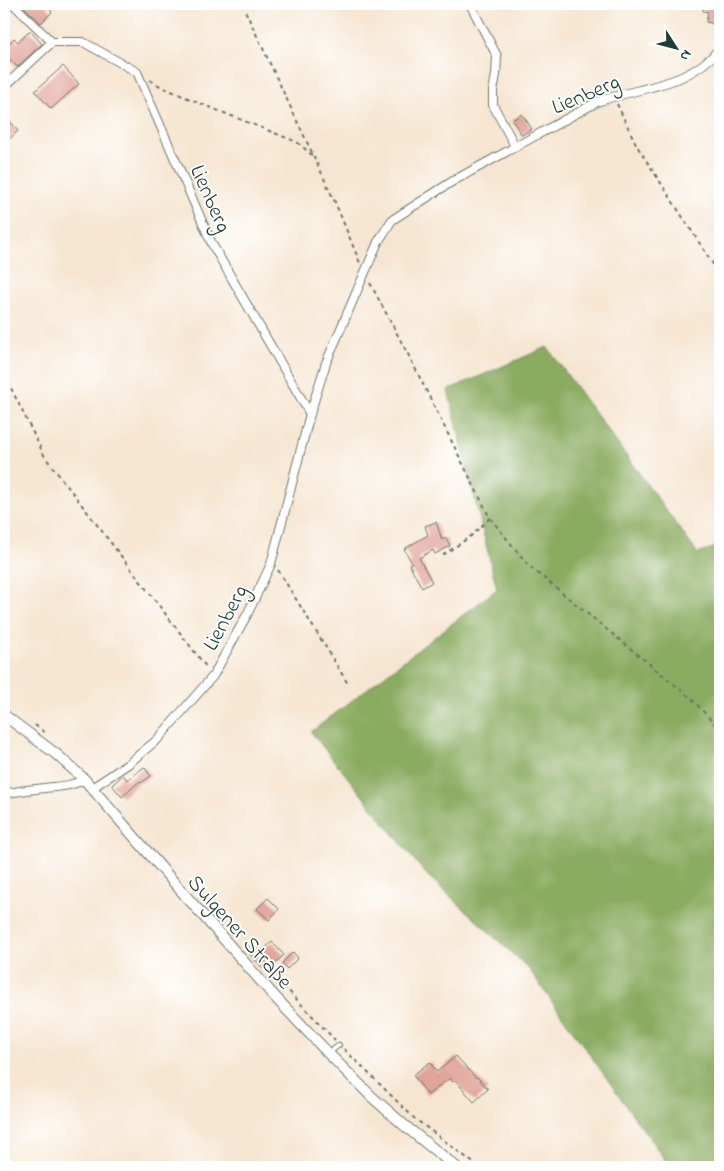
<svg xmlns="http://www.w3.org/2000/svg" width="724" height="1171" font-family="'Indie Flower',sans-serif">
<rect width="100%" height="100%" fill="#fff"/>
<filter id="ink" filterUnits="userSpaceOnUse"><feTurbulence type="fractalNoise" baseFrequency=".02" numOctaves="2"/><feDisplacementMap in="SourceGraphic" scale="10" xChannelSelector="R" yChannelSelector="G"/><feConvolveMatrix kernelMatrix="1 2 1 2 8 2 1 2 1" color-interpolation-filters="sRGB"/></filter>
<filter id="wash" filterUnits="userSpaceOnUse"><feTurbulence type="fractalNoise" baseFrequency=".0096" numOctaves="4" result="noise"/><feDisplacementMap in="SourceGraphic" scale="20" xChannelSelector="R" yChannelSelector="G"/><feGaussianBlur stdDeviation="1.12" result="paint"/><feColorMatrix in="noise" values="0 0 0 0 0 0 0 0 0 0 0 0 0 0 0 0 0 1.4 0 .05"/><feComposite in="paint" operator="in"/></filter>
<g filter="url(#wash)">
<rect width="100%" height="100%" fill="#f6e6d1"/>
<path fill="#8aac61" stroke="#54744a" d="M547,347L698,554L720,545V1167H670L528,968L425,873L311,732L497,589L448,390Z"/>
<g id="blocks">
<g fill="#e1a49a">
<path d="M21,4H44L52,12L41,23Z"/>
<path d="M704,4H720V25L706,22L708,12L703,11Z"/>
<path d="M30,31L42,44L17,67L4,53V49L14,38L18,42Z"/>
<path d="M63,66L79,84L51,109L35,91Z"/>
<path d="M4,114L18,131L4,144Z"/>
<path d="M522,114L532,129L522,135L512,120Z"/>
<path d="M436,522L442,540L446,538L450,546L435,554L433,550L419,558L432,582L422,588L409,564L412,563L404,549L428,535L425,526Z"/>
<path d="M144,767L151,776L141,783L140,781L122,797L112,785L123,775L127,780Z"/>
<path d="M268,898L279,909L269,920L257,909Z"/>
<path d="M253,942L262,951L272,942L284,955L266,972L246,950Z"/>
<path d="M293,952L298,958L287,969L282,963Z"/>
<path d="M456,1056L476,1078L477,1077L488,1089L474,1102L455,1080L453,1082L450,1078L428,1095L413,1075L430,1062L437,1072Z"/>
</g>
</g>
</g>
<g filter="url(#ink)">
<use href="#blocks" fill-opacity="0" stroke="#6a786b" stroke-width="1"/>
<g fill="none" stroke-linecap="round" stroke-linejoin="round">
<g stroke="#6a786b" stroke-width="6">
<path id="lane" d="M329,1053L339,1045"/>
</g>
<g stroke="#6a786b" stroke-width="10">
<g id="street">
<path d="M13,4L52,42H83L137,72L212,244L310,414"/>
<path d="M470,4L497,56L496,75L493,91V105L515,146"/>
<path d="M4,87L52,42"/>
<path d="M92,788L128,764L158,739L213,676L248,613L271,564L310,414L326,363L378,242L392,220L453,181L597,102C641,86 689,87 720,48"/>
<path d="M4,794C14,792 25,790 36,789C52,786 70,788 84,779"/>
</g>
</g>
<g stroke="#6a786b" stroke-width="12">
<path id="secondary" d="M4,715L56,754L84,779L184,894L275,997L329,1054L372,1097L405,1126L456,1167"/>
</g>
<g stroke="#6a786b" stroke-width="2" stroke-dasharray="4 4" stroke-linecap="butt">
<path d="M242,4L314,157L335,202L360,263"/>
<path d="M150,80L162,87L204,105L297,142L312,155"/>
<path d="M617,104L637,146L720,275"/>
<path d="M370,283L410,358L490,518L471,536L443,555"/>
<path d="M4,374L45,457L207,668"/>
<path d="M490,518L529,566L691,698L720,730"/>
<path d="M278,570L330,654L348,684"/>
<path d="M35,725L47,734"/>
<path d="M276,983L285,987L335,1040"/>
<path d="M344,1049L414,1118L479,1167"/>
</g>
<use href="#lane" stroke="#fff" stroke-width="4"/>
<use href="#street" stroke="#fff" stroke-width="8"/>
<use href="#secondary" stroke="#fff" stroke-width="10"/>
</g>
</g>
<g text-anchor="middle" stroke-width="4" stroke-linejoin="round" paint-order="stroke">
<g font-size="22" fill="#1f3d34" stroke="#fff">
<text transform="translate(585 93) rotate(-23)" y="8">Lienberg</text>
<text transform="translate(212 198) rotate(66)" y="8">Lienberg</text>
<text transform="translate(224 617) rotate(-62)" y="8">Lienberg</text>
<text transform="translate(241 931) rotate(48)" y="8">Sulgener Straße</text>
</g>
</g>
<rect width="724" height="1171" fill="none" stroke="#fff" stroke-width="20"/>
<g transform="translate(676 48) rotate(126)" stroke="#ffffff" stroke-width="4" paint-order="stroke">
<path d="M0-4L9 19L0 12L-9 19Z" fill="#1f3d34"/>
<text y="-8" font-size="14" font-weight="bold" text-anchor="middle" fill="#1f3d34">N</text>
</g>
</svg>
